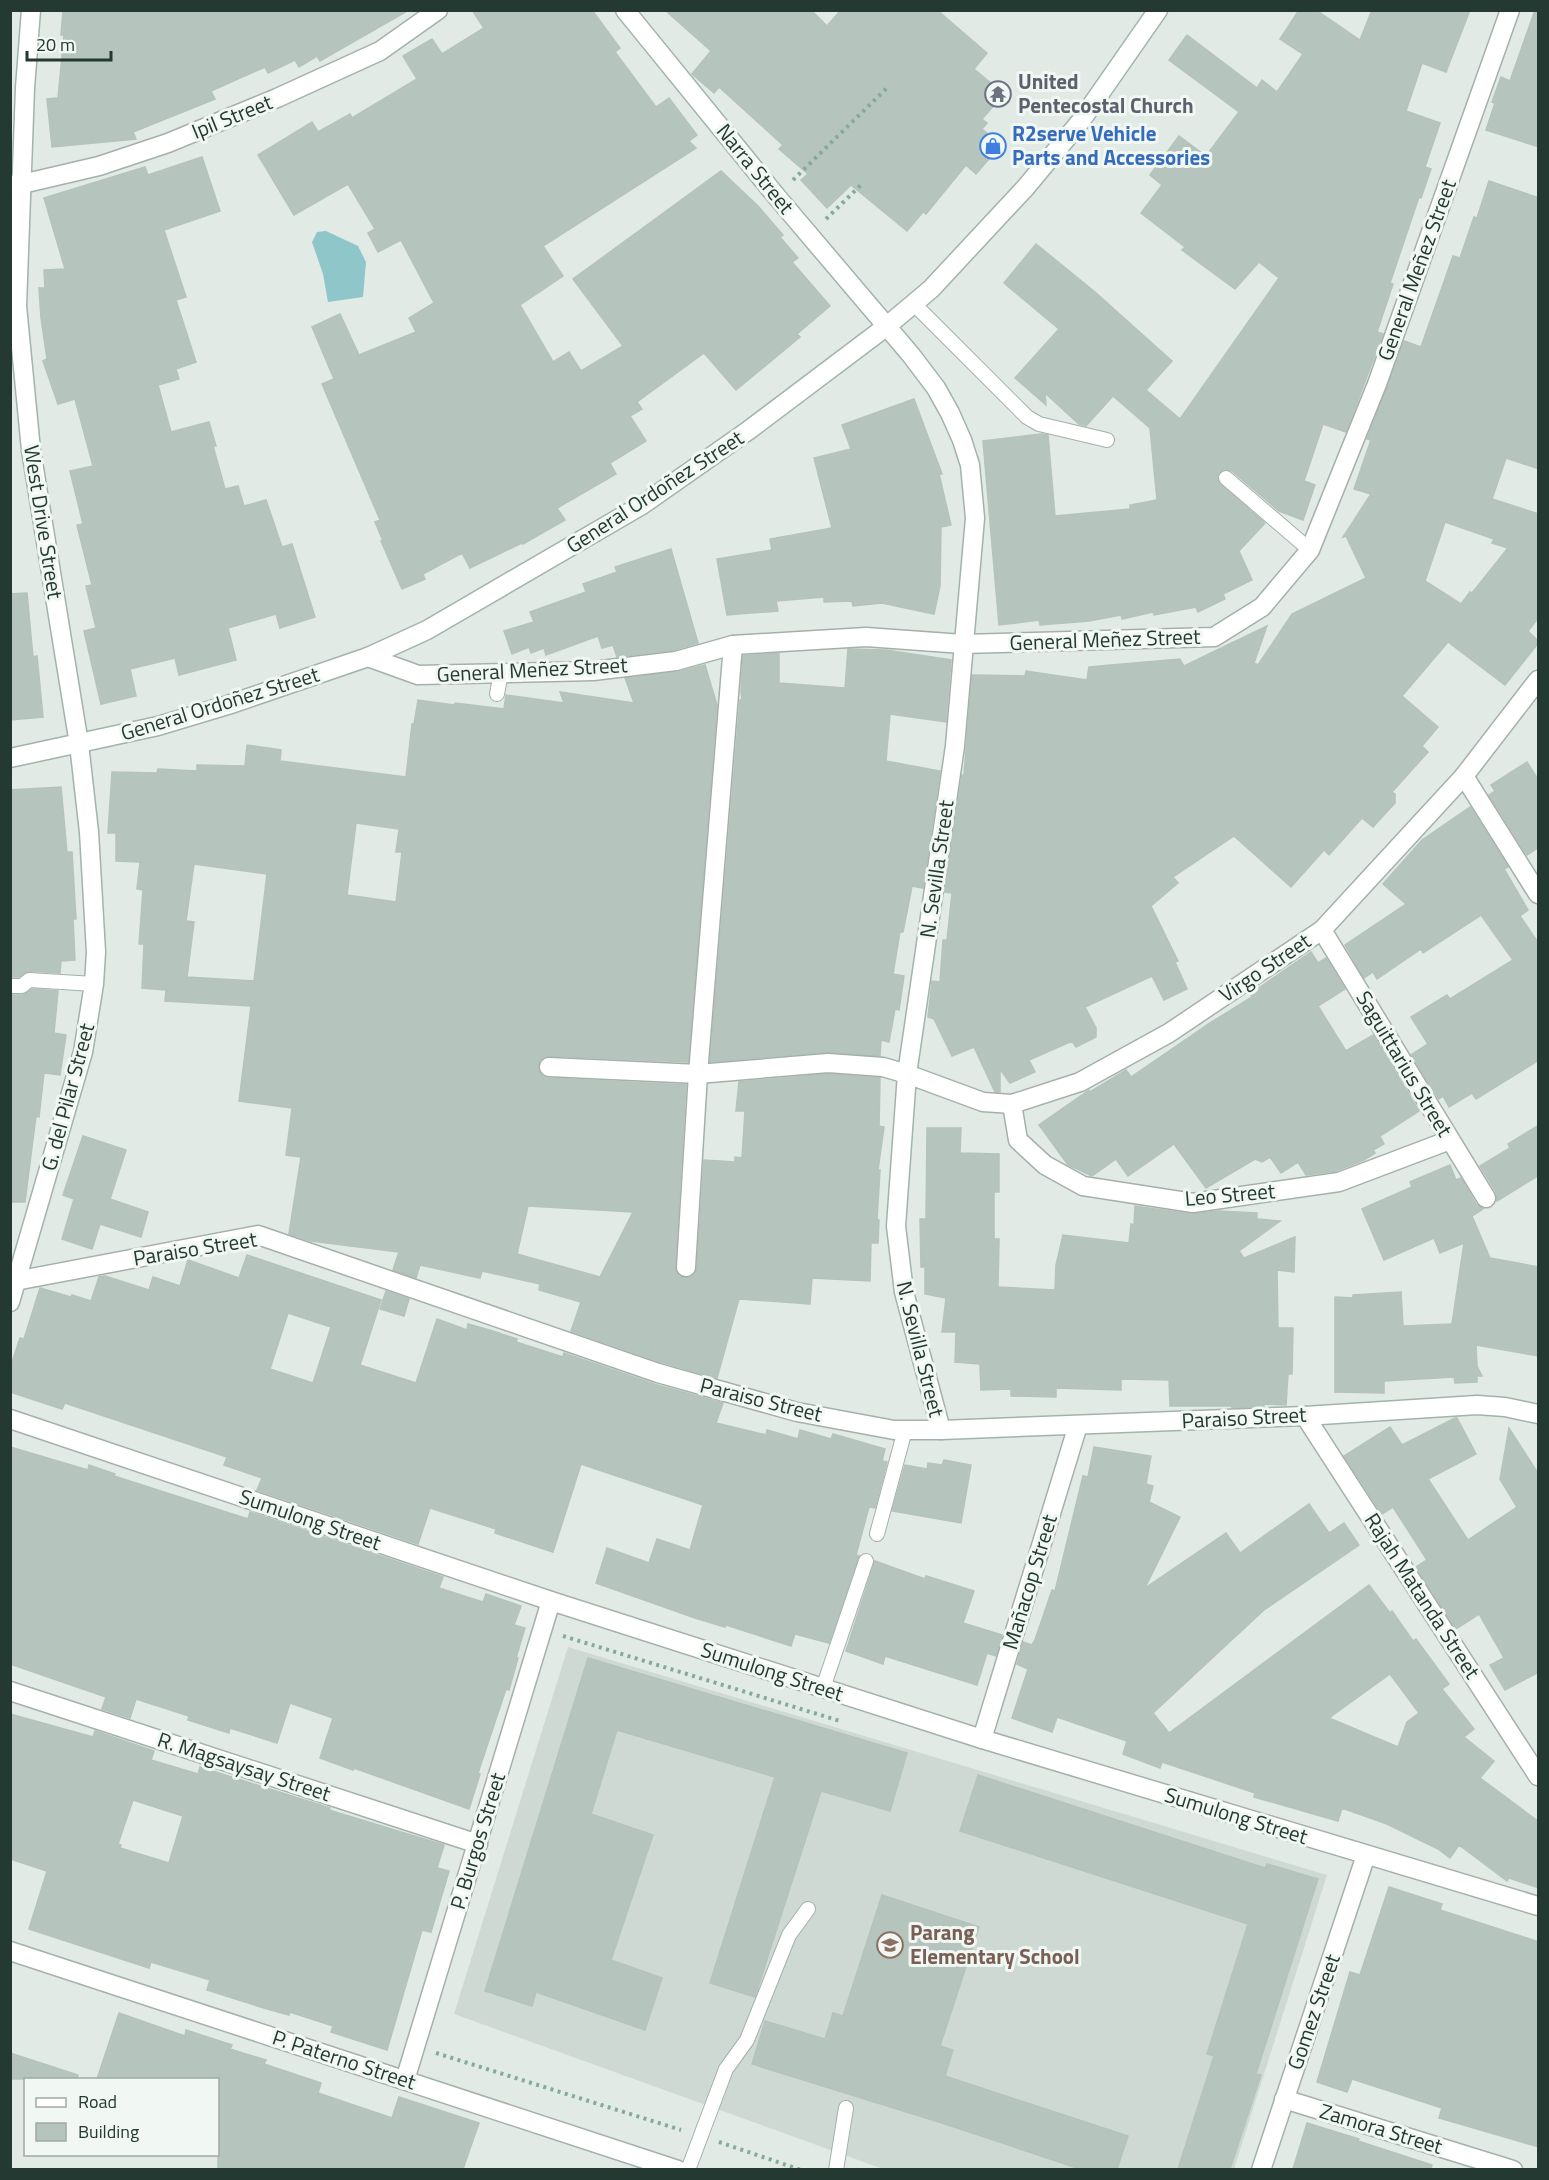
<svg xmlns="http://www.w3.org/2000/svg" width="1549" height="2180" font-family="'Titillium Web',sans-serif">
<rect width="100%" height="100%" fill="#e1eae5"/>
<path fill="#cfd9d4" d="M568,1647L1327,1875L1234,2169H883L454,2014Z"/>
<path fill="#8ec6ca" d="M326,231L358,246L366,262L363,297L328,302L323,274L312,242L317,232Z"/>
<g fill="#b6c4be" stroke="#b4c3bb" stroke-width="1.5" fill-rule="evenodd">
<path d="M63,10H409L320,61L317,56L299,67L295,60L268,73L265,67L211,91L215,99L133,132L136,139L52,147L47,99L58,98L64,35H61Z"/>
<path d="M472,10H592L620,48L615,52L656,107L669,98L697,135L689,141L696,148L543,246L563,276L520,305L553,362L569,352L581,371L623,346L573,279L721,171L758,206L783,235L780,237L798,258L792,262L830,306L797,334L800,337L736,390L704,353L637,402L642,409L630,416L646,441L610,463L616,474L557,508L565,520L523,544L522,543L470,568L462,553L423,574L425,579L402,589L381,541H383L375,522L380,520L322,384L334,379L312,327L340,314L359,355L416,332L409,318L434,303L401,240L378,252L368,233L375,229L348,184L294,215L258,155L312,122L318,132L350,114L352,118L417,79L403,56L432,39L442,54L484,28Z"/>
<path d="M665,10H811L827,26L841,10H937L987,53L974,69L1004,94L982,119L987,123L982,129L1001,145L976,174L966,165L926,214L923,212L907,231L851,185L827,208L801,180L808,174L779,149L783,145L719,87L714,93L692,74L711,51Z"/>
<path d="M1299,10H1316L1360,40L1372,10H1470L1446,72L1422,63L1406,111L1440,123L1425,167L1431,169L1421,198L1419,197L1390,283L1393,284L1377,332L1383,334L1346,432L1323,424L1304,481L1315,485L1303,520L1279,511L1232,471L1222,470L1217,477L1220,484L1265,523L1239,551L1252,580L1223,594L1225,599L1198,612L1196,607L1154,615L1153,612L1122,619L1121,615L1089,621L1040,625L1039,620L999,625L983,441L1041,434L1048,435L1055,516L1130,509V505L1157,500L1150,428L1113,396L1086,426L1079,424L1045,393L1046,405L1015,378L1059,329L1004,283L1036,244L1095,292L1172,361L1146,390L1180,419L1279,278L1259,262L1235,289L1182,250L1185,247L1141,213L1162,185L1150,175L1179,136L1206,156L1239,112L1169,60L1187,35L1257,88L1262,80L1277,92L1303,54L1280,39Z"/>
<path d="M1535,10H1539V147L1486,130L1495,103L1492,102L1501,77L1510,81Z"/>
<path d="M202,157L220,211L164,230L186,297L176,300L196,362L176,369L179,379L158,385L171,432L209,422L216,446H213L225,489L238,486L244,506L266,500L282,547L292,544L315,617L280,628L276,614L228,628L236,660L179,675L175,658L130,669L136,696L101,704L84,631L96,628L86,586L92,585L77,525L83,524L70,471L93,466L75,399L58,404L43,361L47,359L41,318L39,288H45L44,270L65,269L44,198L145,167L148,175Z"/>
<path d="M1489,181L1539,198V469L1506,458L1492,499L1539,514V617L1528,631L1539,642L1505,685L1448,642L1402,696L1438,727L1422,746L1428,752L1392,792L1395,794V803L1373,827L1362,818L1329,855L1324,850L1291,887L1234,836L1173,877L1178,883L1151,906L1178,961L1175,962L1187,989L1164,1000L1152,976L1085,1007L1096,1028V1037L1076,1047L1072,1041L1029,1060L1035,1072L1010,1083L1000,1069V1092H995L974,1047L952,1056L934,1019L928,1017L932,981L940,982L943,940H947L952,893L945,892L962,775H964L972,675L1025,676L1026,671L1087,680L1089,667L1180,659L1184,666L1267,626L1254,663L1258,665L1292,614L1366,578L1346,536L1343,537L1371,494L1354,489L1371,440L1367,439L1404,341L1421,347L1453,256L1460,258L1474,217L1477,218ZM1445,522L1494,539L1492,543L1508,548L1472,593L1470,592L1461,604L1425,581Z"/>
<path d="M914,399L942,474H939L951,525L941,527L940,586L934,614L882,603L853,606L852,601L824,602V597L776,601L778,611L727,615L717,559L772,550L770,539L832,528L814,458L851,449L842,425Z"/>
<path d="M671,549L698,643L674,650L617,657L613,645L602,648L598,636L546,655L544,648L531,653L529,647L512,654L504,631L534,622L530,612L586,592L583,584L617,572L615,567Z"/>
<path d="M27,593L33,657L37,656L43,717L10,720V594Z"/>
<path d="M848,649L886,650L951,660L946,722L890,714L886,761L940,771L923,888L912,886L903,932H900L893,974L904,976L899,1010L895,1009L889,1042L881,1040L880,1056L827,1052L710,1062L740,700L742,699L741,691L743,656L779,653V683L845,688Z"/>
<path d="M705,665L717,705L688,1062L550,1056L540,1060L538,1067L542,1076L548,1078L686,1085L675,1266L679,1276L686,1278L695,1274L697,1268L704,1160L735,1162V1157L742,1158L745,1111H736L739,1082L828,1074L880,1078L879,1126L884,1127L878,1170H880L877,1220H879L878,1243H871L870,1281L812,1278L810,1304L739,1299L717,1378L661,1362L571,1331L581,1302L539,1290L540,1284L482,1271L480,1278L420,1265L416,1278L393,1270L399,1252L311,1241L289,1234L301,1157L286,1155L292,1108L239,1101L251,1006L165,1001L166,990L142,988L144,944H139L143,890L137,889L140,862L116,861V833H108L112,772L157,773L158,769L197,771V765L245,766L247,745L281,750L280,761L406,777L412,724H414L418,700L454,705L455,703L504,709L506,695L564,703L560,692L634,703L625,678L678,672ZM356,823L399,829L396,852H402L396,902L347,895ZM194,864L267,874L254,981L187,977L194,922L186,921ZM528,1206L633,1212L600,1277L517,1254Z"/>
<path d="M1527,762L1539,781V847L1527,855L1489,795L1495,791L1491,785Z"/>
<path d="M61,787L67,852H72L76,919H73L75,960L61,961L60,973L30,971L19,977H10V790Z"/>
<path d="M1470,807L1508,867L1504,869L1528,910L1520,916L1539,944V1060L1476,1099L1472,1093L1449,1107L1443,1096L1439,1099L1411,1055L1428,1044L1411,1017L1447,995L1450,999L1513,960L1481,915L1423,953L1421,949L1377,979L1373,972L1364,978L1345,945L1406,904L1383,884L1422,840Z"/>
<path d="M1311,952L1318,963L1326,958L1345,989L1318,1006L1346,1051L1373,1035L1419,1111L1380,1136L1384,1144L1373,1150L1375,1153L1364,1160L1336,1171L1306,1175L1298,1162L1281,1173L1270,1157L1262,1162L1255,1159L1206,1188L1174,1144L1128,1176L1116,1159L1092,1176L1068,1165L1039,1125L1089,1090L1090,1092L1126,1070L1131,1077L1210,1023L1252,997L1250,994Z"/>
<path d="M32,989L58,991L54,1033L66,1035L60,1075L44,1073L39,1117L36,1116L25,1202H10V995H23Z"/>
<path d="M1539,1125V1175L1497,1201L1496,1192L1480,1166L1510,1148L1508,1144Z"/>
<path d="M927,1128H961L960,1153L999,1154V1192H994V1239H999L998,1287L1055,1290L1056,1265L1063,1235L1129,1243L1131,1224L1134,1225L1135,1206L1192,1214L1218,1211L1257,1213V1219L1280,1221L1239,1251L1244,1258L1295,1237L1294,1272L1277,1270L1278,1328H1293L1292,1374H1288L1286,1405L1264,1404V1406L1232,1408V1406H1170L1169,1380L1121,1379V1390L1056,1388V1397L1011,1396V1389L981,1390L980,1364L955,1362L956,1332H942L946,1298L925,1294V1267H921L920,1219H926Z"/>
<path d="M83,1136L126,1150L110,1199L148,1212L141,1237L100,1224L92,1249L62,1239L74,1199L63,1195Z"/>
<path d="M1450,1165L1456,1180L1461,1178L1476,1204L1483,1209L1472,1216L1490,1258L1539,1267V1356L1476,1345L1477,1366L1482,1376H1477V1382L1455,1383L1454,1377L1384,1381V1393L1335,1392V1297L1353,1298V1295L1401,1292L1403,1326L1452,1324L1464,1243L1440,1253L1434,1238L1384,1260L1362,1209L1412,1187L1410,1182Z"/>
<path d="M247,1255L381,1300L360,1365L416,1383L437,1319L467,1330L468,1324L493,1331L517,1339L516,1342L563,1357L564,1353L654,1384L723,1403L716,1423L766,1435L767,1430L798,1439L800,1430L831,1439L833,1434L885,1449L882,1461L887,1462L875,1508L869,1507L856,1555L859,1556L829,1643L795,1634L791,1646L726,1625L725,1627L695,1618L596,1583L607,1548L649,1563L657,1539L690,1550L703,1505L581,1464L553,1552L495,1533L496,1529L430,1508L418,1544L257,1490L262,1478L224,1465L227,1457L65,1403L62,1409L10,1392V1368L20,1338L24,1339L40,1288L71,1297L72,1295L91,1301L99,1277L105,1276L149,1290L153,1277L180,1286L188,1260L239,1278ZM288,1313L331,1327L313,1383L270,1369Z"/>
<path d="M386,1291L409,1299L404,1316L380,1309Z"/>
<path d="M1455,1418H1457L1476,1454L1428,1479L1468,1540L1517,1507L1500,1479L1509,1428L1539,1475V1672L1505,1690L1490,1665L1504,1658L1479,1614L1456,1629L1416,1567L1427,1560L1393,1507L1382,1514L1344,1456L1390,1427L1402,1445Z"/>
<path d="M10,1447L88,1470L89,1465L115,1474L114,1476L248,1519L250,1512L443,1577L439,1588L483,1602L486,1594L521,1606L514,1625L525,1628L516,1658H518L509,1690L506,1689L478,1773L480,1774L469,1809L354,1768L353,1770L320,1758L333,1718L290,1703L277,1743L230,1728L229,1733L188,1720L189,1716L136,1699L130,1718L102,1709L106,1697L10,1664Z"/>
<path d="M1094,1447L1151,1456L1146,1484L1153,1486L1149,1502L1180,1517L1145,1588L1226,1533L1240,1553L1309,1504L1329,1533L1344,1523L1359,1545L1264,1610L1153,1713L1169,1733L1369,1585L1390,1613L1392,1611L1413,1641L1416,1639L1449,1684L1442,1689L1474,1729L1464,1737L1494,1761L1480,1778L1539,1822V1888L1509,1878L1507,1881L1459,1845L1450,1858L1438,1849L1387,1824L1342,1808L1338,1821L1254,1797L1255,1793L1162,1762L1160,1768L1123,1754L1127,1741L1057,1717L1052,1732L1012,1718L1028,1669L1017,1664L1023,1642L1032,1645L1035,1640L1052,1590L1055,1591L1083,1476L1088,1477ZM1390,1674L1419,1713L1407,1722L1398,1747L1329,1718Z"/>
<path d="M944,1460L971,1465L961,1523L892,1511L905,1465L927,1469L928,1463L942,1465Z"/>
<path d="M875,1561L925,1579L926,1576L974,1591L963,1623L1002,1635L996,1656L987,1653L977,1685L885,1656L883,1664L846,1651Z"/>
<path d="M588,1658L907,1753L890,1811L821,1791L755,1997L710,1983L775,1777L617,1730L591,1814L653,1835L611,1960L662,1978L645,2030L536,1992L532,2006L485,1991Z"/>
<path d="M10,1714L93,1737L95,1731L154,1751L151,1760L198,1774L200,1767L330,1808L329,1810L444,1845L437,1868L449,1871L431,1932L422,1930L387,2050L331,2032L333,2026L290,2012L289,2015L264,2008L207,1990L210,1980L151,1962L149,1968L29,1929L47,1871L10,1859ZM133,1800L183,1816L169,1863L120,1848L121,1845L118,1844Z"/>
<path d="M978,1775L1265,1868L1267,1864L1318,1879L1256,2074L1261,2075L1230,2169H1178L1214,2056L1207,2054L1248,1924L960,1831Z"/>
<path d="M1389,1887L1442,1904L1440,1910L1539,1942V2147L1439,2118L1442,2108L1352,2079L1347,2092L1317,2082L1350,1972L1360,1975Z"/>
<path d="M882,1895L979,1927L940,2046L953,2050L945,2076L1128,2136L1117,2169H1080L942,2123L752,2064L765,2021L825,2039L833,2013L843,2016Z"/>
<path d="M119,2013L185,2036L186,2030L232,2045L230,2049L266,2060L264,2064L321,2083L318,2093L392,2118L399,2097L479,2123L463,2169H218V2079H97Z"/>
<path d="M10,2053L78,2075L77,2079H10Z"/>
<path d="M1307,2123L1359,2139L1358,2141L1432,2165L1431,2169H1293Z"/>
</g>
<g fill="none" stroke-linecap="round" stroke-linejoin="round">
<g stroke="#a4b1ab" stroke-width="16">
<g id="lane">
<path d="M914,304L1027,417L1039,424L1107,440"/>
<path d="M1226,478L1310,550"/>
<path d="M497,694L501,673"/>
<path d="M10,986H22L29,980L94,984"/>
<path d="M877,1534L905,1430"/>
<path d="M823,1688L866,1561"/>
<path d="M688,2170L726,2069L747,2040L789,1935L808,1909"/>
<path d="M836,2170L846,2108"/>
</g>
</g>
<g stroke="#a4b1ab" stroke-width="21">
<g id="street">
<path d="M10,185L22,184L99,166L168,143L277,98L380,51L438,10"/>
<path d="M368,657L418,675L593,671L676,661L733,645L866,637L963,644L1214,637L1262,607L1310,550L1377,384L1510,10"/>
<path d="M1464,776L1538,894"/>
<path d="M1322,930L1486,1198"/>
<path d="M549,1067L698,1074L828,1063L883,1067L907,1074L983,1102L1012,1104L1080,1082L1169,1033L1322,930L1464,776L1538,680"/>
<path d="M1012,1104L1018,1140L1045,1165L1083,1186L1193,1203L1339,1182L1450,1140"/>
<path d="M686,1267L698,1074L733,645"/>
<path d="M10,1282L258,1235L658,1373L797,1412L894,1430H941"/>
<path d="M1305,1416L1538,1776"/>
<path d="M10,1419L551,1601L982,1739L1538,1906"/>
<path d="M10,1691L478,1844"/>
<path d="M982,1739L1078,1425"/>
<path d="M10,1951L678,2170"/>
<path d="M405,2080L551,1601"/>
<path d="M1284,2099L1513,2170"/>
<path d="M1261,2170L1366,1855"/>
</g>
</g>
<g stroke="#a1b4ac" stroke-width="21">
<g id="secondary">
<path d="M625,10L777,197L911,355L936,388L950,413L962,440L970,465L975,518L955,746L907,1074L896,1226L904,1292L941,1430L1305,1416L1477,1405L1505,1407L1538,1414"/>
<path d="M10,758L158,726L228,705L368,657L427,630L642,505L749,430L887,326L931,289L1026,187L1080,122L1158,10"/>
<path d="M10,1302L83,1052L94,984L96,952L89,832L79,744L31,450L17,306L25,88L31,10"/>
</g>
</g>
<g stroke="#84aa9b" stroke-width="4" stroke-dasharray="3 4.5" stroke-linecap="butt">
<path d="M793,180L889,86"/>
<path d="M826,219L862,184"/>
<path d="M563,1636L840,1721"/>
<path d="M436,2053L681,2130"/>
<path d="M719,2142L801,2170"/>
</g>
<use href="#lane" stroke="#fff" stroke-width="14"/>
<use href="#street" stroke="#fff" stroke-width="18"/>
<use href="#secondary" stroke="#fff" stroke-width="18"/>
</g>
<defs>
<g id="temple-ring" transform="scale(1.35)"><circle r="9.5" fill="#f1f7f3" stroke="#6b7280" stroke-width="1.5"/><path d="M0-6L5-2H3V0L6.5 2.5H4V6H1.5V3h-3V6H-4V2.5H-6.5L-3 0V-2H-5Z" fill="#6b7280"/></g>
<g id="shop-ring" transform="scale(1.35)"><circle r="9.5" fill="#f1f7f3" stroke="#3f7fe0" stroke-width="1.5"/><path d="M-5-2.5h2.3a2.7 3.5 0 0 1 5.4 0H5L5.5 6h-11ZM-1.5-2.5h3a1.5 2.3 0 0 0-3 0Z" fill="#3f7fe0"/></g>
<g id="school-ring" transform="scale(1.35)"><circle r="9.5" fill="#f1f7f3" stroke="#8d6e63" stroke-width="1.5"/><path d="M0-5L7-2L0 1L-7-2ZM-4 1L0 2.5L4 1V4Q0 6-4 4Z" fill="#8d6e63"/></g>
</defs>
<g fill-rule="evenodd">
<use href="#temple-ring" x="998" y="94"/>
<use href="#shop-ring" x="993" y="146"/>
<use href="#school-ring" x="890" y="1945"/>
</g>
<g text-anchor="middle" stroke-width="6" stroke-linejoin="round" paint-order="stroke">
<g font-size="21" font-weight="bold" fill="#5b616d" stroke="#f1f7f3" text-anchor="start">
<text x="1018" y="89">United<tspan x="1018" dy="24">Pentecostal Church</tspan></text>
</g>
<g font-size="21" fill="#233931" stroke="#f1f7f3">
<text transform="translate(232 117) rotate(-22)" y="7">Ipil Street</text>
<text transform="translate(755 169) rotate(51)" y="7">Narra Street</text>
<text transform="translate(1417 270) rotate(-70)" y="7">General Meñez Street</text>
<text transform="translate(655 492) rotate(-33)" y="7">General Ordoñez Street</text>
<text transform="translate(43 522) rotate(81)" y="7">West Drive Street</text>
<text transform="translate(1105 640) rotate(-2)" y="7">General Meñez Street</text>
<text transform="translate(532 670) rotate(-3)" y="7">General Meñez Street</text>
<text transform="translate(220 704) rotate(-17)" y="7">General Ordoñez Street</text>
<text transform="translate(937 869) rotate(-82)" y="7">N. Sevilla Street</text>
<text transform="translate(1265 968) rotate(-34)" y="7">Virgo Street</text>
<text transform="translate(1404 1064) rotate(59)" y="7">Saguittarius Street</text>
<text transform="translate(68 1097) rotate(-75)" y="7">G. del Pilar Street</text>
<text transform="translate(1230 1195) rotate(-5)" y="7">Leo Street</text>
<text transform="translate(195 1249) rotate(-9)" y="7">Paraiso Street</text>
<text transform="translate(920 1349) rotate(76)" y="7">N. Sevilla Street</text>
<text transform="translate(761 1400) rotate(14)" y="7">Paraiso Street</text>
<text transform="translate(1244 1418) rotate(-3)" y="7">Paraiso Street</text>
<text transform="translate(310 1520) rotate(19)" y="7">Sumulong Street</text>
<text transform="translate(1030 1582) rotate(-73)" y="7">Mañacop Street</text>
<text transform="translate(1422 1596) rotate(57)" y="7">Rajah Matanda Street</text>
<text transform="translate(772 1672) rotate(18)" y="7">Sumulong Street</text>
<text transform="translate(244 1767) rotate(18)" y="7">R. Magsaysay Street</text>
<text transform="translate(1236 1816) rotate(17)" y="7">Sumulong Street</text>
<text transform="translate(478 1841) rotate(-73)" y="7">P. Burgos Street</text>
<text transform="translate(1314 2012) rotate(-71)" y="7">Gomez Street</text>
<text transform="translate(344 2060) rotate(18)" y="7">P. Paterno Street</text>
<text transform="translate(1381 2129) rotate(17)" y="7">Zamora Street</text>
</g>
<g font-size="21" font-weight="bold" fill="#366cbe" stroke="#f1f7f3" text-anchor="start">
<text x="1012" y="141">R2serve Vehicle<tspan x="1012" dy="24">Parts and Accessories</tspan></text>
</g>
<g font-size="21" font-weight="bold" fill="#785e54" stroke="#f1f7f3" text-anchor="start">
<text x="910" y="1940">Parang<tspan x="910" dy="24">Elementary School</tspan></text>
</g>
</g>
<rect width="1549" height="2180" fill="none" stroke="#233931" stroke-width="24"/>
<rect x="24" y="2078" width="195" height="78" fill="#f1f7f3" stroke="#9faba5" stroke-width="1.5"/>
<rect x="36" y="2098" width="30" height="9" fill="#ffffff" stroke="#9faba5" stroke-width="1.5"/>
<text x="78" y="2108" font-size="18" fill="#233931">Road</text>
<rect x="36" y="2123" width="30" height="18" fill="#b6c4be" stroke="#9faba5" stroke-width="1.5"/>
<text x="78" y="2138" font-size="18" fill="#233931">Building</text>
<path d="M27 51v9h84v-9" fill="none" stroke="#233931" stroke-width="3"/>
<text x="36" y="51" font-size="18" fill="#233931" stroke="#f1f7f3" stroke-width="4.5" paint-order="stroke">20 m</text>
</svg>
